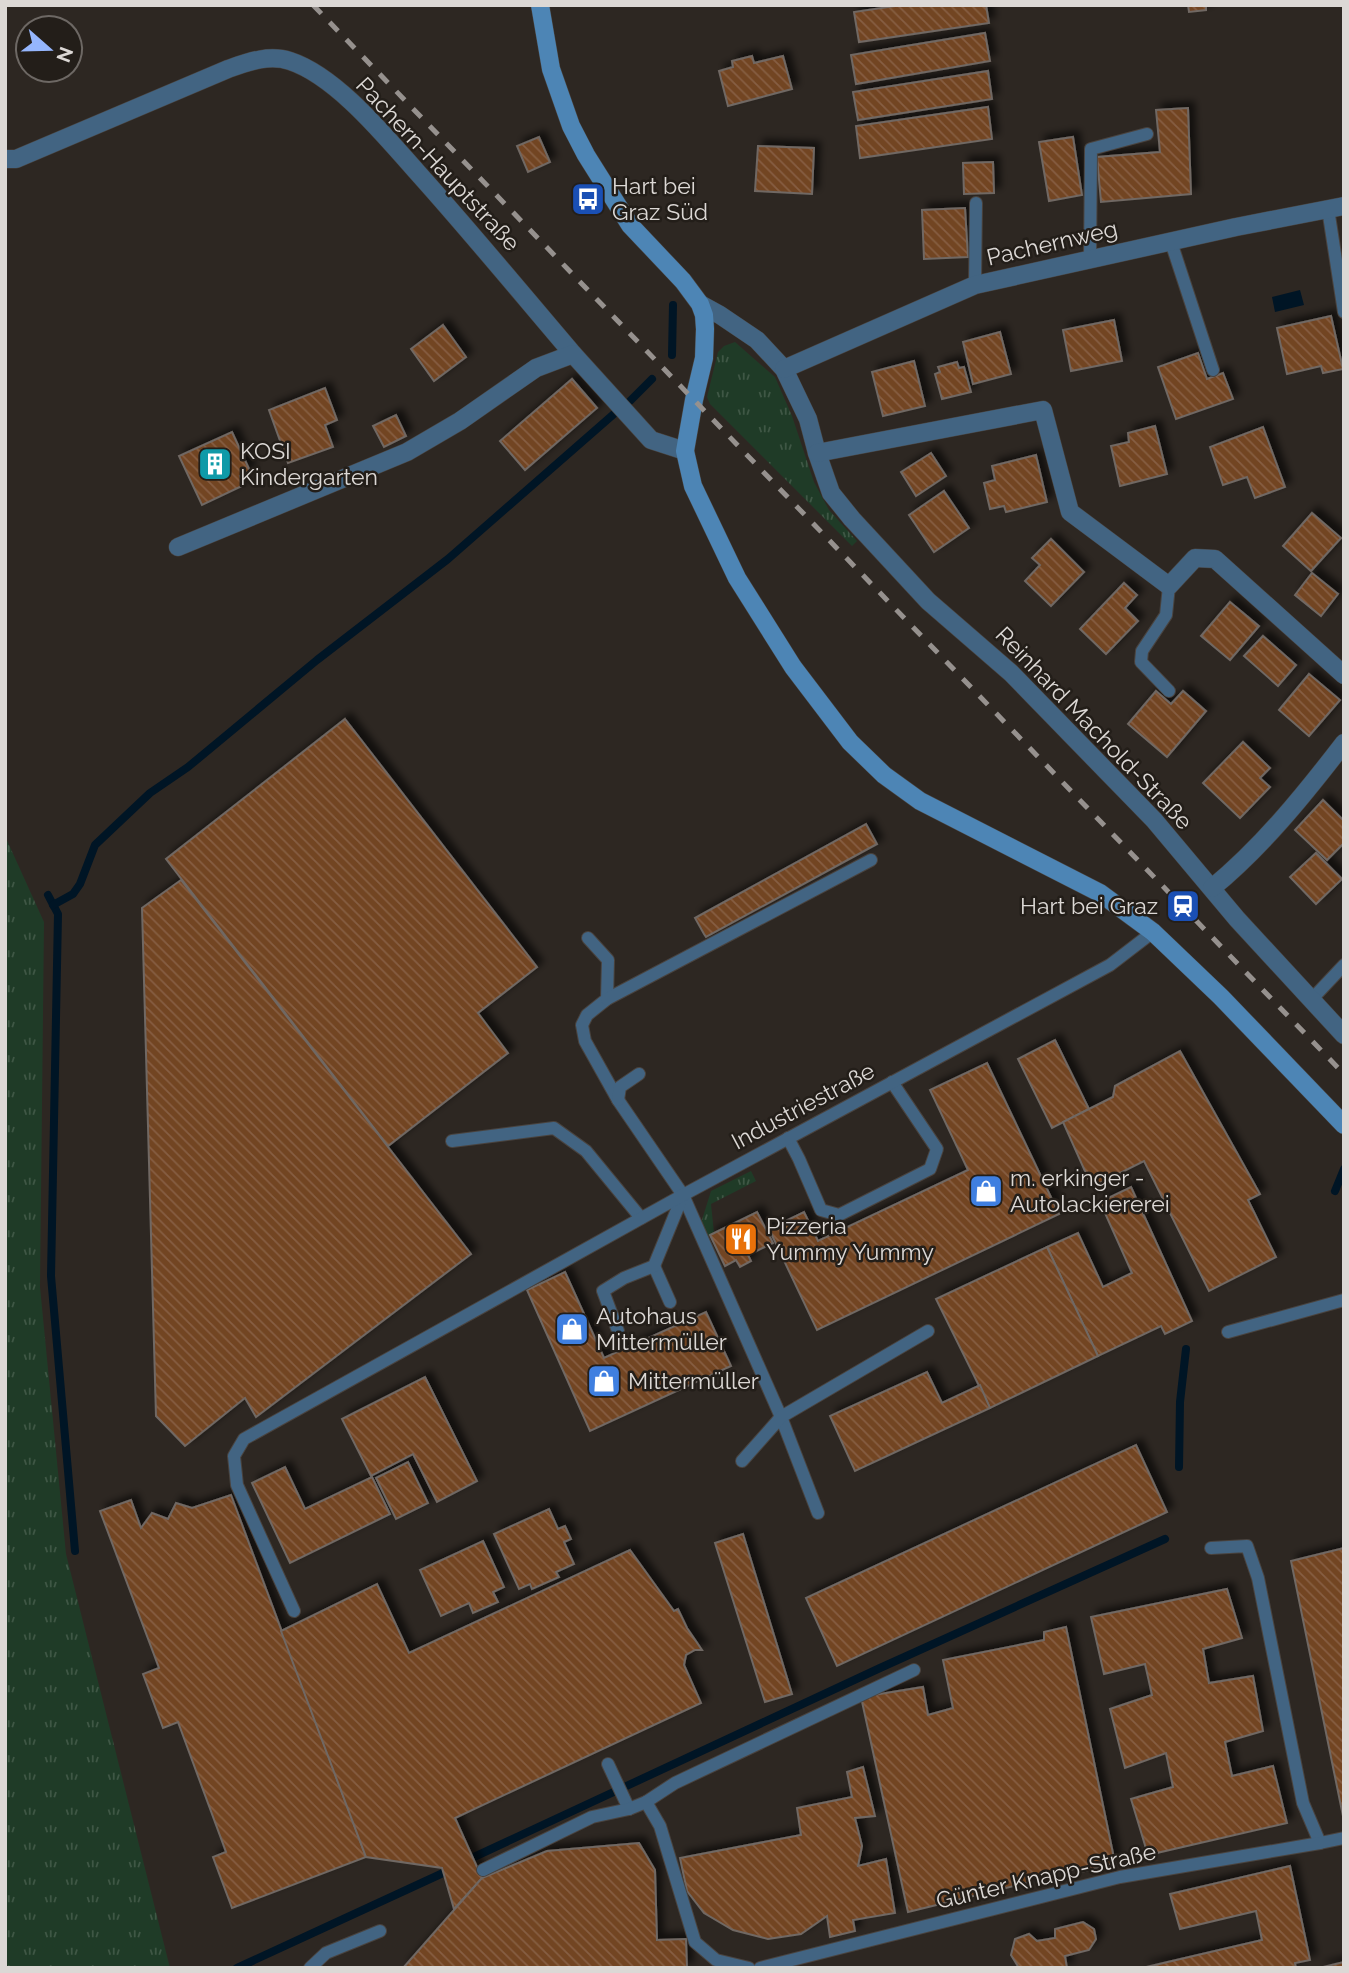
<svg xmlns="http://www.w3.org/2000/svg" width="1349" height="1973" font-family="Raleway,sans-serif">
<defs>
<pattern id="grass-tufts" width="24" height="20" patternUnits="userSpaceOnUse" patternTransform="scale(1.75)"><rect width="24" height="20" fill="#1f3b27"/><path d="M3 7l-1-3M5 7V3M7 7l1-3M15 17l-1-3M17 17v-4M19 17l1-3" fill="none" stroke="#3f5745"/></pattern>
<pattern id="building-back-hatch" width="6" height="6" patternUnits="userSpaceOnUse" patternTransform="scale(1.75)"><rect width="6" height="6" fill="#724423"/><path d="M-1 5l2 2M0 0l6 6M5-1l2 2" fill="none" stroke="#865e42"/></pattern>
<filter id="shadow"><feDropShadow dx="6" dy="-6" stdDeviation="3.5" flood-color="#0009"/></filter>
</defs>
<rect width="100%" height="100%" fill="#2d2722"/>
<g fill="url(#grass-tufts)">
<path d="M735,342L775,377L792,416L814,482L829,510L857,541L852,546L710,404L707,397L718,352L724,346Z"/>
<path d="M5,836L44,922L40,1287L66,1554L170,1968H5Z"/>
<path d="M751,1171L756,1181L711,1204L714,1233L707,1237L701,1223L711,1191Z"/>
</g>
<path fill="#001525" d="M1300,290L1304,305L1275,312L1272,297Z"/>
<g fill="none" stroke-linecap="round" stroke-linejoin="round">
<g stroke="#001525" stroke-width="8">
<path d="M672,355L673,305"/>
<path d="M630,401L652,379"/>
<path d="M48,895L58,914L51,1276L75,1551"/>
<path d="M53,905L73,894L80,884L95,845L150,793L188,767L317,660L448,559L615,413"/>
<path d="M1335,1191L1344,1169"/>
<path d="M1179,1467L1180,1402L1186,1349"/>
<path d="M474,1857L880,1668L1165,1539"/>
<path d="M237,1968L443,1873"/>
</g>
</g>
<g fill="url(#building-back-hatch)" stroke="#706863" stroke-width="2" filter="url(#shadow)">
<path d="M902,5H986L989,23L859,42L854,12Z"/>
<path d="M1188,5H1206V10L1189,12Z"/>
<path d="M985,33L990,61L856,84L851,55Z"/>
<path d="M752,56L754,63L783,56L792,89L728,106L719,71L733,67L732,61Z"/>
<path d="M988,71L992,99L858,120L853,92Z"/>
<path d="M988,107L992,139L860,158L856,126Z"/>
<path d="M1188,108L1191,194L1101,202L1097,157L1160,152L1156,110Z"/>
<path d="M539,137L550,162L528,172L517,146Z"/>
<path d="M1073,137L1082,195L1049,201L1039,142Z"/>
<path d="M758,146L814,148L812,194L755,191Z"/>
<path d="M993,162L994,193L964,194L963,163Z"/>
<path d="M965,208L968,257L924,259L922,210Z"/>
<path d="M1331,316L1343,369L1323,373L1321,366L1287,374L1277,328Z"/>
<path d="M1114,320L1122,361L1071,371L1063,330Z"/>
<path d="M443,325L466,357L434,381L411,349Z"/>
<path d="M1000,332L1011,374L973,384L963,342Z"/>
<path d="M1198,353L1207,379L1223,373L1233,399L1176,419L1158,367Z"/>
<path d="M914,361L925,406L883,416L872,372Z"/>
<path d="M957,362L959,368L964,367L971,392L942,399L935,374L940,372L938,367Z"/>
<path d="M572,379L597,408L525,470L500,441Z"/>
<path d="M325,388L337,420L325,425L333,447L288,463L269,410Z"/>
<path d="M396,415L406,436L384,447L373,426Z"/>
<path d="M1155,426L1167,474L1120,486L1111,446L1129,442L1128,433Z"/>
<path d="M1263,427L1285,487L1255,498L1247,477L1223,485L1210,447Z"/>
<path d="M232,432L250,471L240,476L244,485L202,505L179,456Z"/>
<path d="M931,453L946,476L916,496L901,472Z"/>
<path d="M1036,455L1047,502L1006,512L1004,506L990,509L984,483L995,480L992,466Z"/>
<path d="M944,491L969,528L934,552L909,515Z"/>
<path d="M1312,513L1341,538L1311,571L1283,546Z"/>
<path d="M1051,539L1084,572L1051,606L1025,581L1040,565L1032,558Z"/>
<path d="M1312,573L1338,594L1321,616L1295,595Z"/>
<path d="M1124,583L1137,595L1125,608L1138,621L1106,654L1080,629Z"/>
<path d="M1230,602L1259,626L1230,660L1201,636Z"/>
<path d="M1263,636L1296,665L1278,686L1244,656Z"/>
<path d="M1309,674L1340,700L1309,736L1279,710Z"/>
<path d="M1156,691L1171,704L1183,691L1206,711L1167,757L1128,724Z"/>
<path d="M345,719L537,967L478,1013L508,1053L388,1146L166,859Z"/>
<path d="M1243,742L1270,768L1260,778L1270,787L1240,818L1203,783Z"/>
<path d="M1323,800L1344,821V843L1327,860L1295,830Z"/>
<path d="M866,824L877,844L706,937L704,934L695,918Z"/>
<path d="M1316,853L1342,879L1316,904L1290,877Z"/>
<path d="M181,880L471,1254L256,1417L245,1398L185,1446L156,1416L142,908Z"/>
<path d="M1055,1040L1089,1109L1052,1128L1018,1059Z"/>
<path d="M1180,1051L1260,1194L1248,1200L1276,1257L1209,1291L1144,1161L1092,1187L1063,1122L1113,1097L1115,1086Z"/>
<path d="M987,1063L1059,1214L817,1330L769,1229L804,1212L818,1241L968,1170L930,1090Z"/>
<path d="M1131,1187L1192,1321L1165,1334L1161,1326L1098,1356L1047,1247L1078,1233L1103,1287L1132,1273L1100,1202Z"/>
<path d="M757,1212L773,1243L748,1255L751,1261L740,1267L736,1260L725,1266L710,1235Z"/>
<path d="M1047,1247L1098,1356L990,1408L936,1299Z"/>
<path d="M565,1272L604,1358L706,1312L731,1366L590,1431L527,1290Z"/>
<path d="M927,1372L942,1403L980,1385L990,1408L855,1471L830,1416Z"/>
<path d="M425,1377L477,1481L437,1502L413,1454L371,1476L342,1419Z"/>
<path d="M1136,1445L1167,1512L837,1666L806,1598Z"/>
<path d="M408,1462L428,1503L396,1519L376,1478Z"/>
<path d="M285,1467L305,1509L372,1477L390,1514L290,1563L252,1483Z"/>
<path d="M231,1495L366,1857L232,1908L213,1857L226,1852L178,1722L163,1728L143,1674L159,1668L100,1511L131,1500L141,1528L152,1513L168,1519L176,1503L192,1508Z"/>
<path d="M549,1509L558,1529L565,1526L571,1539L564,1542L574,1564L556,1572L559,1577L532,1589L530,1584L519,1589L494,1534Z"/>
<path d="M743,1534L792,1694L765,1702L715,1543Z"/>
<path d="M483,1541L504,1587L493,1592L498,1602L473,1613L469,1603L441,1616L420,1570Z"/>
<path d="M1344,1548V1821L1291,1561Z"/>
<path d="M630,1550L674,1611L678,1609L687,1628L702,1650H695L686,1655L684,1665L701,1703L455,1818L482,1878L454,1909L442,1868L366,1857L281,1631L377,1584L409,1653Z"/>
<path d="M1227,1589L1242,1638L1203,1649L1209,1683L1253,1676L1263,1731L1225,1742L1232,1776L1273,1766L1287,1823L1148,1855L1131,1799L1173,1787L1166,1753L1125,1768L1110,1709L1152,1695L1145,1664L1104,1674L1091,1617Z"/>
<path d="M1066,1627L1115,1863L1081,1872L1079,1868L1028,1878L1030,1882L908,1912L861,1697L923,1687L928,1715L953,1708L943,1660L1044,1640V1632Z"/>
<path d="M863,1767L875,1816L855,1818L862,1846L858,1866L886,1859L895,1913L853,1920L855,1931L830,1937L827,1916L801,1934L768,1939L733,1930L704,1913L687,1891L680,1858L801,1835L797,1808L852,1797L847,1772Z"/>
<path d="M639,1843L655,1870L657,1940L686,1939L687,1968H403L482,1878L547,1851Z"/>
<path d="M1290,1866L1310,1960L1295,1963L1296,1968H1142L1262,1940L1256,1911L1180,1929L1170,1894Z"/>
<path d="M1083,1922L1094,1929L1096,1939L1089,1950L1065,1956L1067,1968H1019L1011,1955L1015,1939L1029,1934L1037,1941L1055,1938V1929Z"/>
<path d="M1344,1962V1968H1319Z"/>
</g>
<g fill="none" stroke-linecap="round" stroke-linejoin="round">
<g stroke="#49433f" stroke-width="14">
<g id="lane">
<path d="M1328,209L1344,312"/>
<path d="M1171,242L1213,370"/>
<path d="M1090,259L1091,149L1147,134"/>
<path d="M975,285L976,203"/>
<path d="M1169,691L1141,662L1142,651L1166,615L1169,586"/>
<path d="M588,938L608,960L607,999L587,1015L582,1025L585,1041L618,1100L683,1195L781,1417L818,1513"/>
<path d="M607,999L871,860"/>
<path d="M1311,1000L1344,965"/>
<path d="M618,1100L620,1087L639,1074"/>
<path d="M788,1138L799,1159L821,1210L839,1215L930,1169L937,1149L892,1082"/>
<path d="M452,1141L554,1128L586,1151L641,1218"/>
<path d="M654,1266L670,1302"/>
<path d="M618,1331L603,1291L624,1278L654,1266L683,1195"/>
<path d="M1228,1332L1344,1300"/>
<path d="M742,1461L781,1417L928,1331"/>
<path d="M1211,1548L1247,1546L1258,1578L1303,1803L1320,1843"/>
<path d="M294,1611L237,1485L234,1456L244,1439L683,1195L1110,965L1153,932"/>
<path d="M608,1764L629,1809"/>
<path d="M646,1802L675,1783L914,1670"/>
<path d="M483,1870L592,1817L629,1809L646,1802L660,1826L695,1942L716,1960L749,1968"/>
<path d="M310,1968L326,1953L380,1931"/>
<path d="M760,1968L1120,1877L1320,1843L1344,1838"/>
</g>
</g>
<g stroke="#49433f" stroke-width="19">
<g id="street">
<path d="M5,159H16L228,69C248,62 269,54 290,61C336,76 385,136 417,172C470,231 521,293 573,354"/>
<path d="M700,304L720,315L757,340L784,369L808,419L817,453L831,493L852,519L928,601L1011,673L1154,820L1237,919L1344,1035"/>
<path d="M784,369L975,285L1236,227L1344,206"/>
<path d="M817,453L1043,410L1070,512L1169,586L1195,558L1215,559L1344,675"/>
<path d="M178,547L407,452L460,421L536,368L573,354L651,440L685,451"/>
<path d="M1212,888C1262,847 1304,795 1344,743"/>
</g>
</g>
<g stroke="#49433f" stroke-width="19">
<path id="secondary" d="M540,5L551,69L571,126L586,155L630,225L683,281L700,304L704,315L705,329L704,358L694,400L685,451L693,486L737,578L793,667L850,742L884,775L920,801L1100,893L1153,932L1221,997L1344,1125"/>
</g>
<use href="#lane" stroke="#426482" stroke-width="12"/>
<use href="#street" stroke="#426482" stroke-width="18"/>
<use href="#secondary" stroke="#4d85b5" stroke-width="18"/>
<path stroke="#96918e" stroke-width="5" stroke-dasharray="12 12" stroke-linecap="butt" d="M313,5L1344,1074"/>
</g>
<defs>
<g id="bus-square" transform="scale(1.75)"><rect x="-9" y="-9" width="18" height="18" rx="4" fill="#1a4fb4" stroke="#231e19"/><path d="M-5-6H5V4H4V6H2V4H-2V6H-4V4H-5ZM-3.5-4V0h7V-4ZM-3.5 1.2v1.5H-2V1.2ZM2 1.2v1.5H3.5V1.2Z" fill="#fff"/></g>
<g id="building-square" transform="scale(1.75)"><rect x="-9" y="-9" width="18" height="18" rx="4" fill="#0f9aa8" stroke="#231e19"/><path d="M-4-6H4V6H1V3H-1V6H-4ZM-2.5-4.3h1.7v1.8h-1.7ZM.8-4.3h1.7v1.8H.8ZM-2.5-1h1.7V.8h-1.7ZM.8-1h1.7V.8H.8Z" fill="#fff"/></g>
<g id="station-square" transform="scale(1.75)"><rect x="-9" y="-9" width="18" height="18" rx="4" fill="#1a4fb4" stroke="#231e19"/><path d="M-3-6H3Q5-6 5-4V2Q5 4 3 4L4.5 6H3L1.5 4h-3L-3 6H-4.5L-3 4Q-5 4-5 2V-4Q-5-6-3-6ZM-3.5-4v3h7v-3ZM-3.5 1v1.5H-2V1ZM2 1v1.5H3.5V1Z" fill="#fff"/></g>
<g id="shop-square" transform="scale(1.75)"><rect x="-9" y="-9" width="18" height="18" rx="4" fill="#3f7fe0" stroke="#231e19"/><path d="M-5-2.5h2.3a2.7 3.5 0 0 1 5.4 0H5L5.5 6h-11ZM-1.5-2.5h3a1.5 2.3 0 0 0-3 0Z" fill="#fff"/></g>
<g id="restaurant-square" transform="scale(1.75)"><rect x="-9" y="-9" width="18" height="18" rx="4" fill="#e8710a" stroke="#231e19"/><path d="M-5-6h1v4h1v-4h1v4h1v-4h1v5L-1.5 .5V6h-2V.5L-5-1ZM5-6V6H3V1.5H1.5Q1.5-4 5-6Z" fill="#fff"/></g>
</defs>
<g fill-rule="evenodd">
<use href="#bus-square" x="588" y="199"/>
<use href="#building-square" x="215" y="464"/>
<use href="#station-square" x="1183" y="906"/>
<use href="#shop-square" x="986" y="1191"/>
<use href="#restaurant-square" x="741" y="1239"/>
<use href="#shop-square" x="572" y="1329"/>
<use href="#shop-square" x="604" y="1381"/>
</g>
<g text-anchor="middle" stroke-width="5" stroke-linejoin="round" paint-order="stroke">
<g font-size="23" fill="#dcd8d5" stroke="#231e19">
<text transform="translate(438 164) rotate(47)" y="8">Pachern-Hauptstraße</text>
<text transform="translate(1052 243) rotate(-13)" y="8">Pachernweg</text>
<text transform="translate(1094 728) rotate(46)" y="8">Reinhard Machold-Straße</text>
<text transform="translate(803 1106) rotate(-28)" y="8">Industriestraße</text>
<text transform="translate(1046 1876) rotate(-13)" y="8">Günter Knapp-Straße</text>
</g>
<g font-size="23" fill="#dcd8d5" stroke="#231e19" text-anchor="start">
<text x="612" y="194">Hart bei<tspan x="612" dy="26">Graz Süd</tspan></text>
<text x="240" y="459">KOSI<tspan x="240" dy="26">Kindergarten</tspan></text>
<text x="1158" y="914" text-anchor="end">Hart bei Graz</text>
<text x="1010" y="1186">m. erkinger -<tspan x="1010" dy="26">Autolackiererei</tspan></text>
<text x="766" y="1234">Pizzeria<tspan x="766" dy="26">Yummy Yummy</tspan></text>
<text x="596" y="1324">Autohaus<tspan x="596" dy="26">Mittermüller</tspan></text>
<text x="628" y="1389">Mittermüller</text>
</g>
</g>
<rect width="1349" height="1973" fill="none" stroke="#dcd8d5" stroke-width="14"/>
<g transform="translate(49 49) rotate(110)"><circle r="33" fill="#231e19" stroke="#6d6864" stroke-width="2"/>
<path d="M0-5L12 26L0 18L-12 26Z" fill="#95b6fd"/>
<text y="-10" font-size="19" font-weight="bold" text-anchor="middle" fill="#dcd8d5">N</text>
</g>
</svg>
